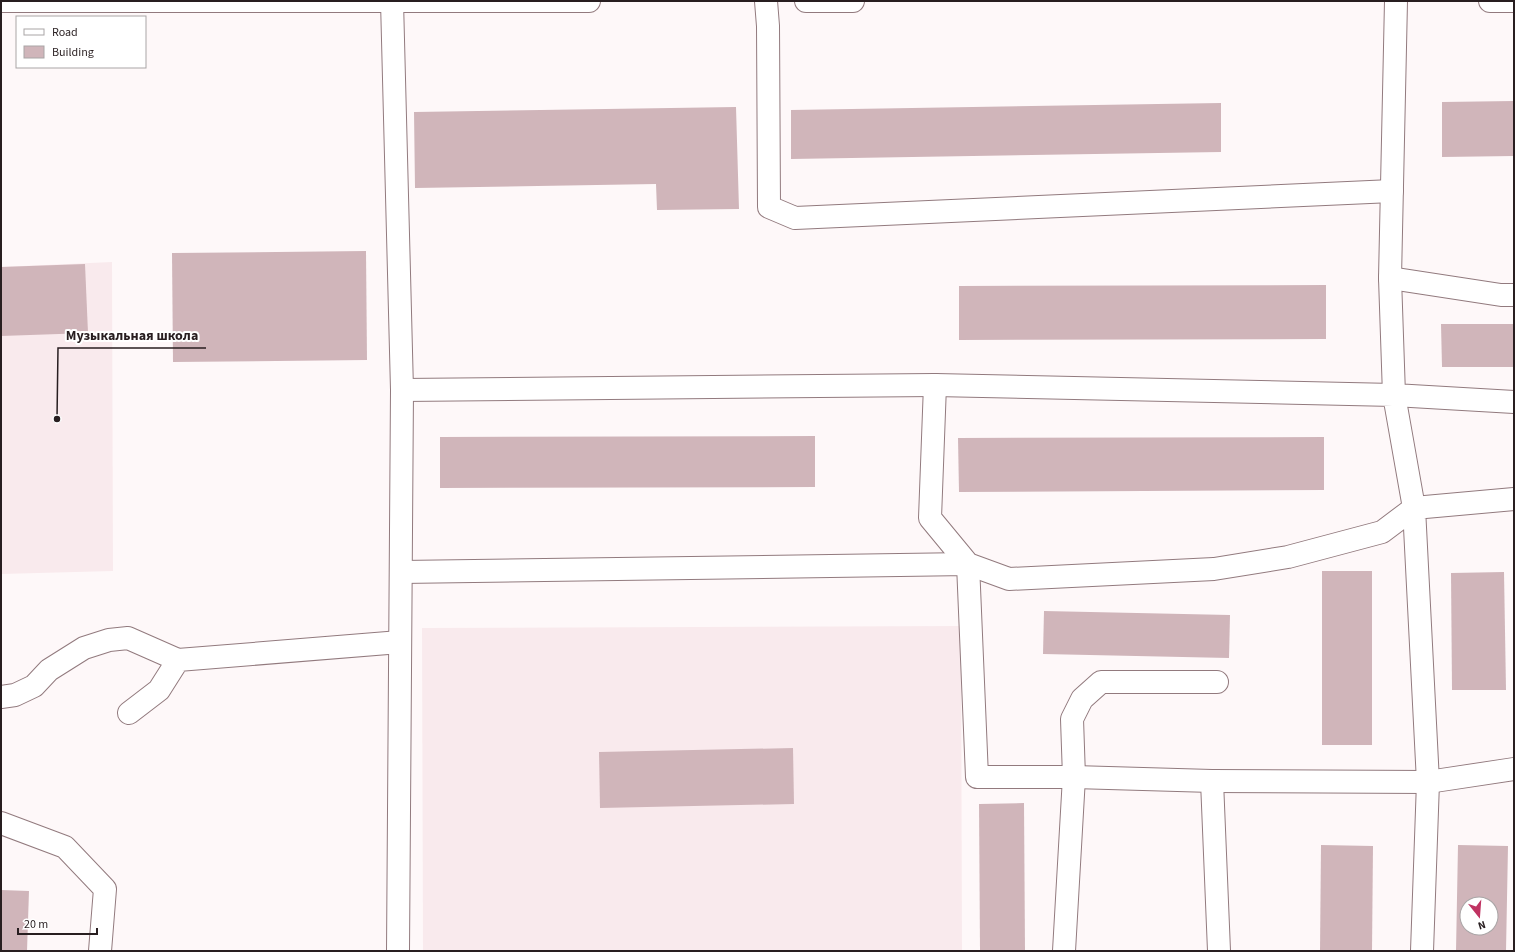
<svg xmlns="http://www.w3.org/2000/svg" width="1515" height="952" font-family="'Source Sans 3',sans-serif">
<rect width="100%" height="100%" fill="#fef8f9"/>
<g fill="#f9eaed">
<path d="M112,262L113,571L1,574V267Z"/>
<path d="M961,626L962,951H423L422,628Z"/>
</g>
<g fill="#d0b5ba" fill-rule="evenodd">
<path d="M1514,101V156L1442,157V102Z"/>
<path d="M1221,103V152L791,159V110Z"/>
<path d="M736,107L739,209L657,210L656,184L415,188L414,112Z"/>
<path d="M366,251L367,360L173,362L172,253Z"/>
<path d="M85,264L88,333L1,336V267Z"/>
<path d="M1326,285V339L959,340V286Z"/>
<path d="M1441,324H1514V367H1442Z"/>
<path d="M815,436V487L440,488V437Z"/>
<path d="M1324,437V490L959,492L958,438Z"/>
<rect x="1322" y="571" width="50" height="174"/>
<path d="M1504,572L1506,690H1452L1451,573Z"/>
<path d="M1044,611L1230,615L1229,658L1043,654Z"/>
<path d="M793,748L794,804L600,808L599,752Z"/>
<path d="M1024,803L1025,951H980L979,804Z"/>
<path d="M1321,845L1373,846L1372,951H1320Z"/>
<path d="M1458,845L1508,846L1506,951H1456ZM1467,904H1491V928H1467Z"/>
<path d="M1,890L29,891L27,951H1Z"/>
</g>
<g fill="none" stroke-linecap="round" stroke-linejoin="round">
<g stroke="#927a7e" stroke-width="24">
<g id="minor">
<path d="M392,1L402,390L398,951"/>
<path d="M766,1L768,26L769,207L795,218L1392,191"/>
<path d="M1396,1L1390,278L1394,395L1514,402"/>
<path d="M1390,278L1501,295H1514"/>
<path d="M935,385L1394,395L1414,508L1382,532L1288,557L1214,569L1009,579L968,564L930,518Z"/>
<path d="M402,390L935,385"/>
<path d="M401,572L968,564L977,777H1074L1212,781L1219,951"/>
<path d="M1,697L15,695L34,686L49,670L84,648L109,640L128,638L178,660"/>
<path d="M129,713L159,690L178,660L400,642"/>
<path d="M1212,781L1428,782L1514,769"/>
<path d="M1,823L65,847L105,889L100,951"/>
<path d="M1064,951L1074,777L1072,719L1082,699L1101,682H1217"/>
<path d="M1422,951L1428,782L1414,508L1514,499"/>
</g>
</g>
<g stroke="#927a7e" stroke-width="24">
<g id="major">
<path d="M1,1H589"/>
<path d="M806,1H853"/>
<path d="M1490,1H1514"/>
</g>
</g>
<use href="#minor" stroke="#fff" stroke-width="22"/>
<use href="#major" stroke="#fff" stroke-width="22"/>
</g>
<path fill="none" stroke="#281e20" stroke-width="1.5" d="M57 419L58 348H206"/>
<circle fill="#281e20" stroke="#fff" stroke-width="1.5" cx="57" cy="419" r="4"/>
<g font-size="14" text-anchor="middle" font-weight="bold" fill="#281e20" stroke="#fff" stroke-width="4" stroke-linejoin="round" paint-order="stroke">
<text x="132" y="340">Музыкальная школа</text>
</g>
<rect width="1515" height="952" fill="none" stroke="#281e20" stroke-width="4"/>
<rect x="16" y="16" width="130" height="52" fill="#ffffff" stroke="#a9a5a6"/>
<rect x="24" y="29" width="20" height="6" fill="#ffffff" stroke="#a9a5a6"/>
<text x="52" y="36" font-size="12" fill="#281e20">Road</text>
<rect x="24" y="46" width="20" height="12" fill="#d0b5ba" stroke="#a9a5a6"/>
<text x="52" y="56" font-size="12" fill="#281e20">Building</text>
<g transform="translate(1479 916) rotate(163)"><circle r="19" fill="#ffffff" stroke="#a9a5a6"/>
<path d="M0-3L7 15L0 10L-7 15Z" fill="#c03362"/>
<text y="-6" font-size="11" font-weight="bold" text-anchor="middle" fill="#281e20">N</text>
</g>
<path d="M18 928v6h79v-6" fill="none" stroke="#281e20" stroke-width="2"/>
<text x="24" y="928" font-size="12" fill="#281e20" stroke="#ffffff" stroke-width="3" paint-order="stroke">20 m</text>
</svg>
